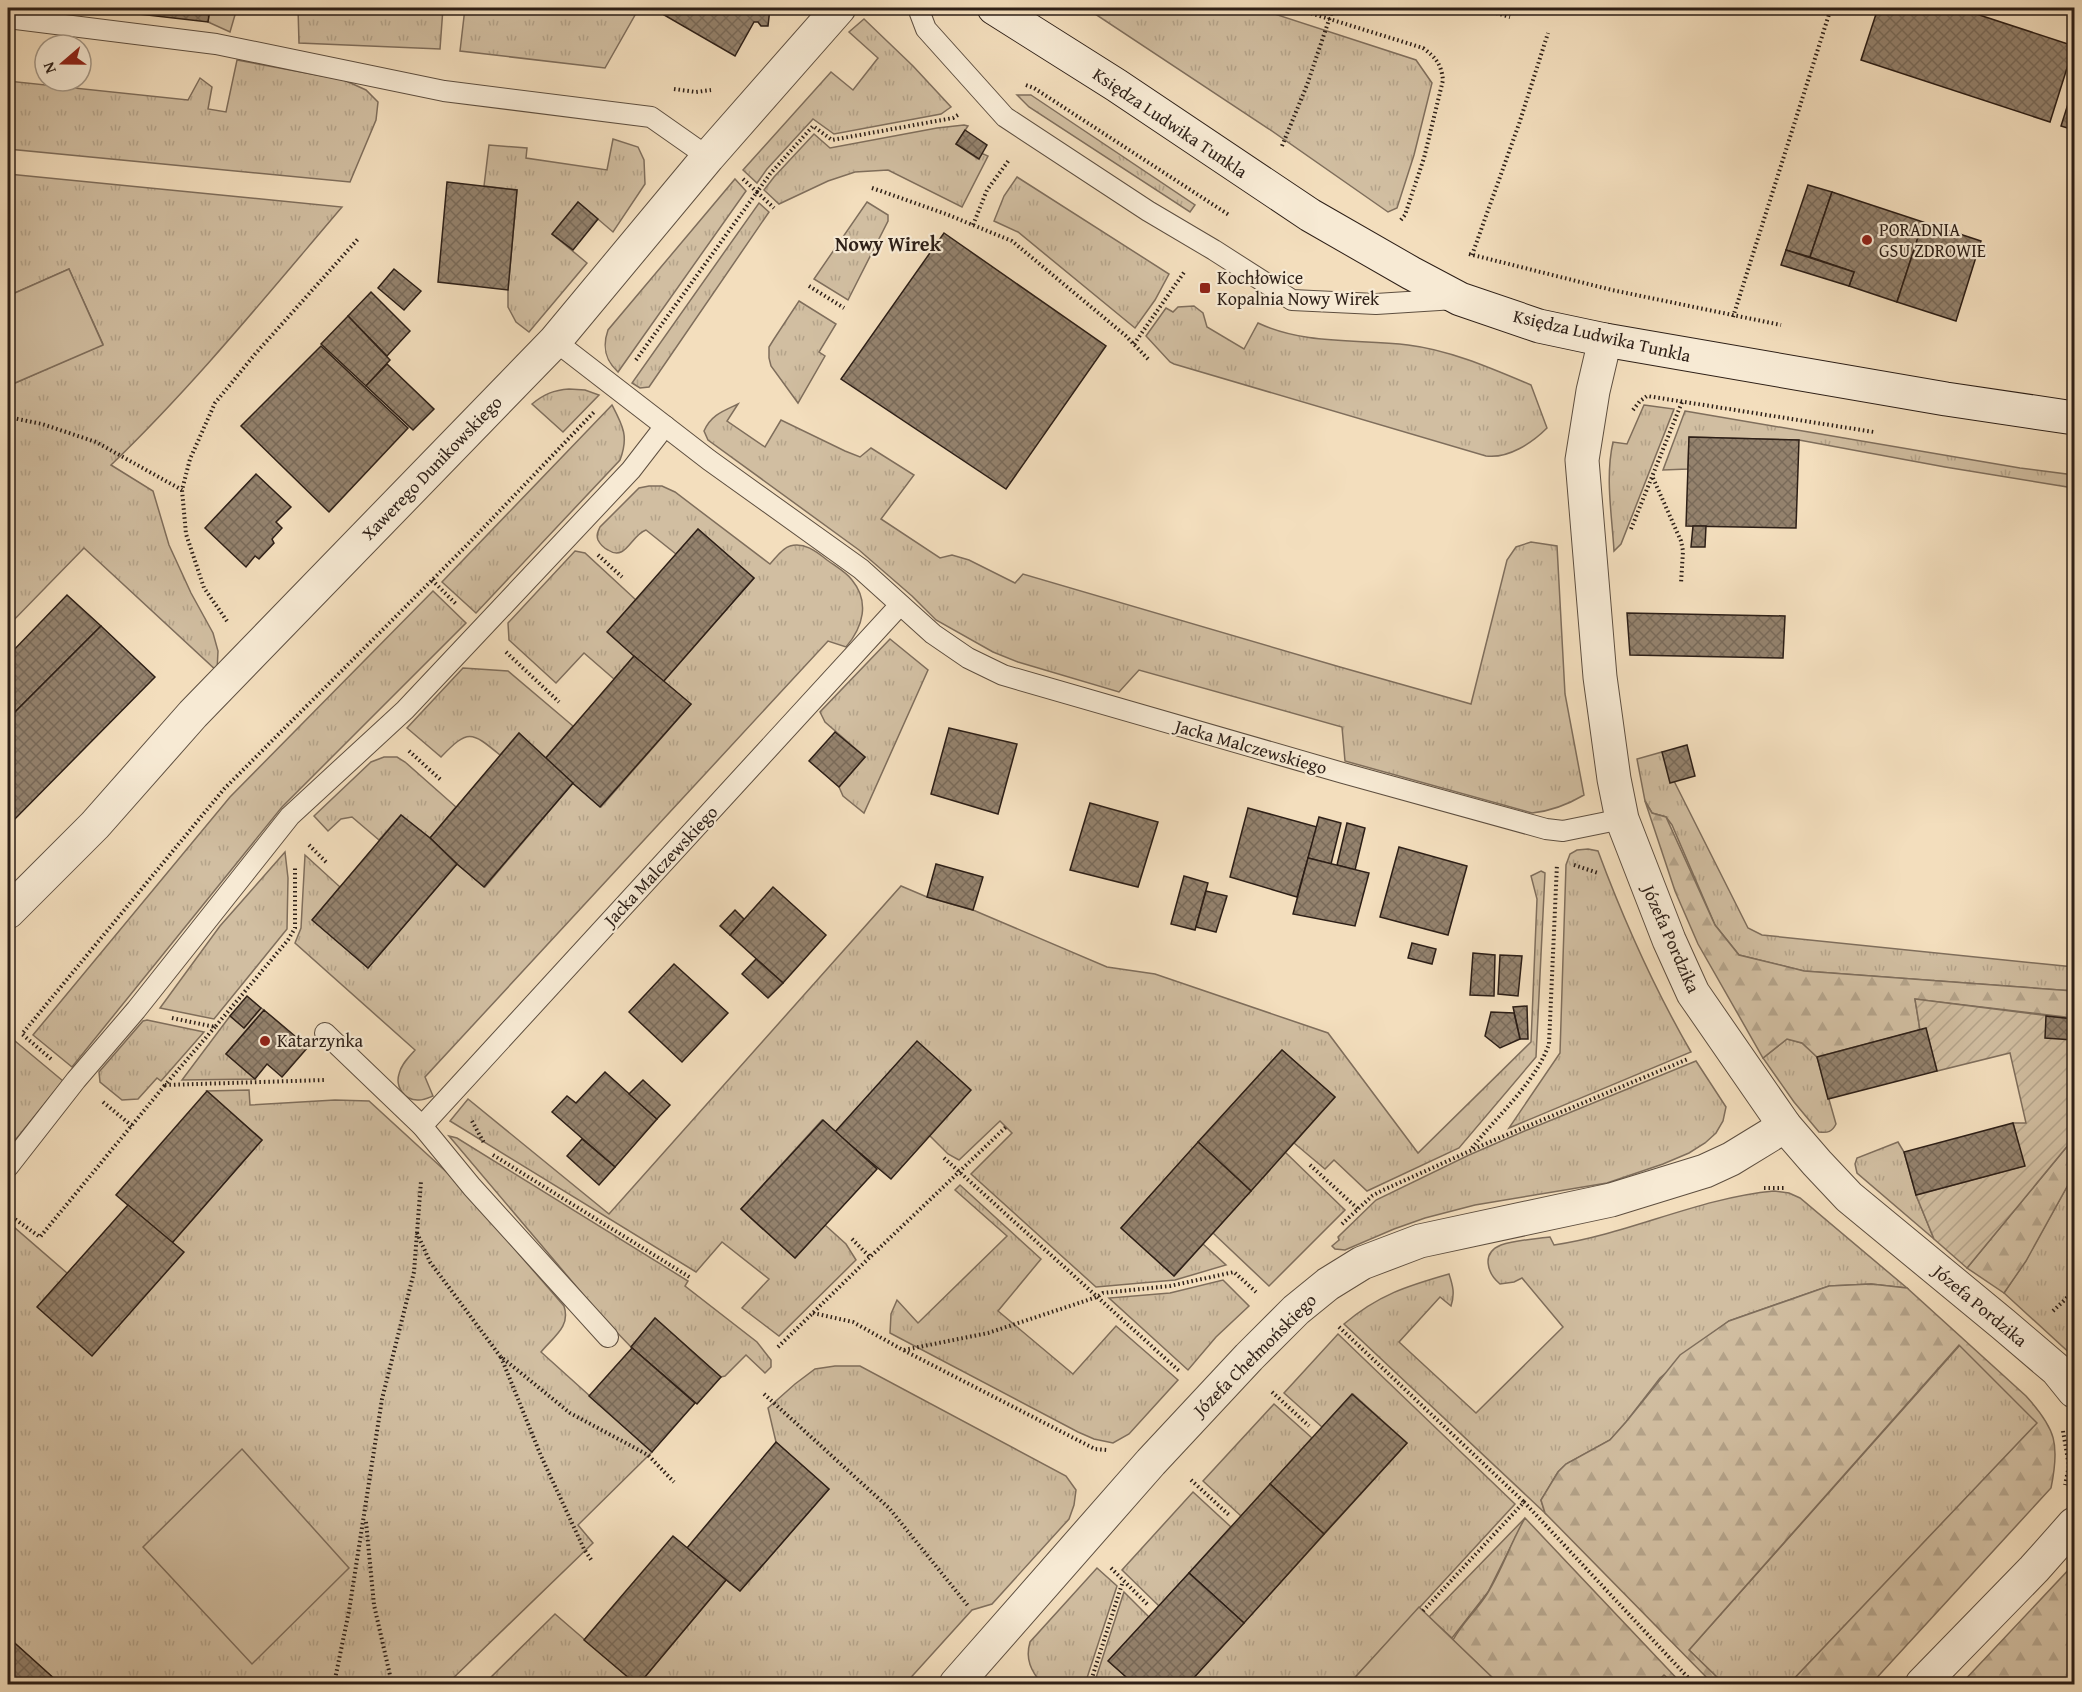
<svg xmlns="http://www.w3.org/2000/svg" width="2082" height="1692" font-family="'Gentium Book Plus',serif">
<defs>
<pattern id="grass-tufts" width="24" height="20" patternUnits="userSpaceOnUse" patternTransform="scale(1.5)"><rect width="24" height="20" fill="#d1bea1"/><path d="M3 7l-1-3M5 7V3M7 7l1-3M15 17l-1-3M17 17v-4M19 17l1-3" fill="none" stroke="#b4a38a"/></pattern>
<pattern id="forest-firs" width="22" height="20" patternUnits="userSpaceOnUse" patternTransform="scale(1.5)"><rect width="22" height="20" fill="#d1bea1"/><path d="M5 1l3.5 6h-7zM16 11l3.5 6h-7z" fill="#b4a38a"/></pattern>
<pattern id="garden-furrows" width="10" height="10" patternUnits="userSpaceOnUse" patternTransform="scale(1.5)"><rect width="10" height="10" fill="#d1bea1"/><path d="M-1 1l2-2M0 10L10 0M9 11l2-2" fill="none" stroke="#b4a38a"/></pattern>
<pattern id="building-cross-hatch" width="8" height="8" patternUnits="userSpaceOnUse" patternTransform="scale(1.5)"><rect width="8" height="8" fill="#94826d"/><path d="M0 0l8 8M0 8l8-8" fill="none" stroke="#796a59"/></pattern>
</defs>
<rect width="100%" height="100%" fill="#f3debd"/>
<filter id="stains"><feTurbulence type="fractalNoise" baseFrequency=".00333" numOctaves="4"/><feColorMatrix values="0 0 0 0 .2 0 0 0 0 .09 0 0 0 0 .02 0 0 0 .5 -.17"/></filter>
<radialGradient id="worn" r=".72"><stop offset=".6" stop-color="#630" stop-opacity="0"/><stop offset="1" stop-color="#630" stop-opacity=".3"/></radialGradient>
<g fill="url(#grass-tufts)" stroke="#7f6e5c" stroke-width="1.5">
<path d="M210,8H237L230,32L208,22Z"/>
<path d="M298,8H443L440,49L299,43Z"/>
<path d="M465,8H639L605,68L460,51Z"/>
<path d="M1086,8H1256L1416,60L1432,83L1414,155L1397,208L1388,212L1269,129Z"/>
<path d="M864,19L913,66L951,107L941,114L834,134L813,119L767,169L757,183L743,170L831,72L853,90L878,58L849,32Z"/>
<path d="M237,60L344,80L366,90L378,102L376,120L350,182L8,149V81L188,100L200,78L212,87L208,109L226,112Z"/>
<path d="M1031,95L1195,205L1190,212L1029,107L1017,95Z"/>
<path d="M964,125L968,126L956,144L978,159L981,153L988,156L962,207L888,170L855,172L828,181L779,204L764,190L774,177L814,134L830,148L937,128Z"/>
<path d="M613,139L638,147L644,160L645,184L613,232L578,202L552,234L587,263L529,332L516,322L508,307V290L517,190L484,186L489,145L527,148L526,158L607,170Z"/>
<path d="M8,174L342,207C267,295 194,385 111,465L153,491L169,545L191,593L213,633L218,651L217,671L84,548L8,626V386L103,344L69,269L8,296Z"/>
<path d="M1017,177L1169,274L1155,300L1135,328L1018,232L994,221L1004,196Z"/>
<path d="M735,179L746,191L618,372C605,360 602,347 608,330Z"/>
<path d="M867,202L888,215V221L848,300L814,279Z"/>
<path d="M759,203L769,212L649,387L640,388L632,383Z"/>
<path d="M799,301L836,324L819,352L825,356L798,403L771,366L769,358V347L774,339Z"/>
<path d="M1194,306L1203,313L1207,327L1244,349L1258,323C1305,345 1357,339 1408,345C1450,350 1493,369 1531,385L1547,428C1532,443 1508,459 1486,456L1174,364L1170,362L1146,336L1166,308L1173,312L1178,307Z"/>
<path d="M569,389L585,390L599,395L563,432L532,404C544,394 554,390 569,389Z"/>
<path d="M738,404L727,421L765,447L781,420L845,451L860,457L871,448L914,475L881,519L940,558L952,555L969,560L1015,583L1023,574L1340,667L1471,704L1507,560L1516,547L1531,542L1557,546L1565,694L1584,795C1567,805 1552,811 1532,813L1345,761L1342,727L1139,670L1119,692L1018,662L993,652L936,620L912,596L859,550L708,440L704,431C711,415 723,411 738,404Z"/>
<path d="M612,405C623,426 629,437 620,460L476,613L442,582Z"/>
<path d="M1644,405L1674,409L1621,544L1614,551C1612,515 1605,478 1613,442L1627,444Z"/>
<path d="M1685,411L2020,468L2074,475V488L1945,467L1799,440L1689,437L1688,469L1663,470Z"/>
<path d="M649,486H662L675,492L770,564C775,559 782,548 790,546C804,542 816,551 827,560C835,566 846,572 852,580C870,602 863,627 846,647L828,641L425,1077L433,1096C428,1098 424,1100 419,1100C405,1101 395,1087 399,1074C401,1064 409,1057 415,1050L295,943L301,928L305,855L340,887L313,920L368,968L457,864L485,887L573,783L601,807L691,704L663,682L754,578L698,529L676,554L646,530C631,535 626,562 608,550C604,548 600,544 598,540C596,535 598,531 600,527L639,488Z"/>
<path d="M575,551L585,553L636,600L634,656L614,679L584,653L556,683L509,640L508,623Z"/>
<path d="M433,591L466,623L282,807L72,1067L33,1035L230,797Z"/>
<path d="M890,639L928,670L864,813L843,796L839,787L865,757L825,722L820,712Z"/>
<path d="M463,668L508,671L573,726L545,759L519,733L500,755C471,731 468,729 441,757L407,728Z"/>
<path d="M1662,752L1674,781L1748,928L1762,935L2074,967V991L1804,971L1739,955L1715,925L1672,825L1666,817L1652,813L1645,801L1637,759Z"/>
<path d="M384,757H397L405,762L456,807L430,838L401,815L379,840L352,817L341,819L328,831L314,816L371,762Z"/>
<path d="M1588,849L1598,851C1624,921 1654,988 1691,1052L1509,1128L1560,1053L1566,865L1570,854L1577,850Z"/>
<path d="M285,852L288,878L287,929L214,1019L160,1008L220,926Z"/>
<path d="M1541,871L1545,873L1536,1057L1459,1148L1367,1191L1334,1160L1325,1169L1294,1143L1335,1097L1282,1050L1121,1228L1174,1276L1203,1244L1226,1265L1175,1280L1096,1287L971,1174L1012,1133L1000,1121L959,1160L948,1154L930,1136L835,1132L822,1120L741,1209L795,1258L825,1225L846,1244L856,1260L779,1336L742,1308L769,1279L722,1242L696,1272L450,1121L468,1099L609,1214L901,886L927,897L973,910L1107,967L1155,974L1328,1033L1418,1153L1531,1042L1537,899L1531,876Z"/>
<path d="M261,1008L264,1010L226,1054L255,1079L182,1080L230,1016L244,1028Z"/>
<path d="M147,1020L204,1032L161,1081L157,1078L138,1099L122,1100L100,1082L99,1072L143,1021Z"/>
<path d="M9,1036L63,1081L8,1149V1038Z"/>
<path d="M1787,1039L1802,1043L1817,1057L1836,1124C1832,1132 1828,1133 1819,1132L1794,1102L1763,1058Z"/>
<path d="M1696,1061L1726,1107L1723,1121L1716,1133L1705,1143L1689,1153L1663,1164L1607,1183L1475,1205L1425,1218L1394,1229L1345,1250L1335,1249L1332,1246L1339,1240L1338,1237L1376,1200L1469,1155L1527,1130Z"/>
<path d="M249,1090L250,1105L335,1100L369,1101L453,1178L564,1306C571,1327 553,1337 541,1352L652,1452L578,1525L593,1543L447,1684H56L58,1682L8,1637V1222L67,1273L172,1243L262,1140L207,1091Z"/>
<path d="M449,1136L457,1138L688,1281L685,1286L757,1342L771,1360V1367L765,1373L746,1355L725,1376L721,1377L655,1318L631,1347L603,1318Z"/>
<path d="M1898,1142L1904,1152L1916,1195L1934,1239L1857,1173L1855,1164L1857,1158Z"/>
<path d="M1285,1152L1345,1210L1269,1286L1213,1233Z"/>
<path d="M2074,1174V1357L2004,1293L2026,1260Z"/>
<path d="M960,1185L1041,1259L998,1311L1073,1374L1116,1326L1178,1380L1129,1434L1113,1443L1094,1439L1078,1432L890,1333L891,1314L897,1300L918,1323L1007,1236L955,1190Z"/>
<path d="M1774,1191L1789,1193L1800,1198L1907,1288L1871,1284L1829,1286L1729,1321L1706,1338L1660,1378L1626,1422L1610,1440L1566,1464L1558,1472L1541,1500L1545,1513L1344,1324C1378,1295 1407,1286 1449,1274C1453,1286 1455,1294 1451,1306L1440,1297L1399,1342L1476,1413L1563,1327L1522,1278L1514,1282L1500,1284C1487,1273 1481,1253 1501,1245C1516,1240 1534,1239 1550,1237L1554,1245C1629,1234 1698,1198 1774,1191Z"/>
<path d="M1223,1280L1249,1306L1216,1337L1188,1370L1109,1298L1170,1293Z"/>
<path d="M1338,1334L1515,1504L1349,1684H1188L1407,1443L1353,1394L1322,1427L1284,1393Z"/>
<path d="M1960,1345L2038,1423L1789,1684H1724L1689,1650Z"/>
<path d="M835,1366H860L1066,1476L1076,1490L1074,1505L1069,1519L992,1604L972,1610L905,1684H639L726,1580L740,1591L829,1489L776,1442L768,1408L795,1384L815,1369Z"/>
<path d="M1274,1404L1312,1438L1241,1516L1203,1481Z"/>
<path d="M1193,1492L1231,1527L1159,1606L1122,1570Z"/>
<path d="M1525,1518L1488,1592L1452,1638L1429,1617Z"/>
<path d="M1097,1568L1117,1586L1085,1684H1042C1031,1671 1025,1659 1030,1642Z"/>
<path d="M1124,1592L1149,1617L1109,1661L1134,1684H1094Z"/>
<path d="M555,1614L636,1684H484Z"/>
</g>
<g fill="url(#forest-firs)" stroke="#7f6e5c" stroke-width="1.5">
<path d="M1645,801L1652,813L1666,817L1715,925L1739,955L1804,971L2074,991V1018L1915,999L1920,1030L1817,1057L1802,1043L1787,1039L1763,1058L1698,944L1675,891Z"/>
<path d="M2074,1138V1174L2026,1261L2004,1293L1967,1268Z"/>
<path d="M1871,1284L1907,1288L2026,1396C2056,1429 2060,1444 2051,1488L1871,1684H1789L2037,1423L1959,1345L1689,1650L1724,1684H1713L1545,1513L1541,1500L1558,1472L1566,1464L1610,1440L1626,1422L1680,1355L1729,1321L1829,1286Z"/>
<path d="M1525,1518L1682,1684H1674L1664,1675L1655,1684H1499L1453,1640C1462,1623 1477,1610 1487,1594C1502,1570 1511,1542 1525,1518Z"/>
<path d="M2074,1564V1684H1961Z"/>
</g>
<g fill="#d1bea1" stroke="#7f6e5c" stroke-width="1.5">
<path d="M69,269L103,345L8,386V296Z"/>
<path d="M242,1449L349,1568L252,1664L143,1547Z"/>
<path d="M1419,1607L1499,1684H1349Z"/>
</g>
<path fill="url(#garden-furrows)" stroke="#7f6e5c" stroke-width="1.5" d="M1915,999L2074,1019V1138L1967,1268L1934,1239L1916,1195L2024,1166L2013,1123H2026L2010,1053L1937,1071L1926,1029L1920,1030Z"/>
<g fill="url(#building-cross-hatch)" stroke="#2d1f17" stroke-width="1.5">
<path d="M86,8H210L208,22Z"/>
<path d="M652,8H770L768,26H761L758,22H754L735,56Z"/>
<path d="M1878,8H1958L2074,46L2050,122L1861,60Z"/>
<path d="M2074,85V130L2061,126Z"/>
<path d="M965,130L987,145L979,159L956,144Z"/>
<path d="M447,182L517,190L508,290L438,282Z"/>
<path d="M1808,185L1832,192L1810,257L1786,250Z"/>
<path d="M1832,192L1923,222L1897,302L1849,286L1854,272L1810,257Z"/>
<path d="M578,202L598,219L573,250L552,234Z"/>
<path d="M1923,222L1981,241L1956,321L1897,302Z"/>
<path d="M944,233L1106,346L1006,489L841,379Z"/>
<path d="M1786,250L1854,272L1849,286L1781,265Z"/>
<path d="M394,269L421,291L404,310L378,288Z"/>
<path d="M371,292L410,331L387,356L348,316Z"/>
<path d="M348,316L390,360L366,386L321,344Z"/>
<path d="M321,346L408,428L329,512L241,426Z"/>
<path d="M387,364L434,409L413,430L366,386Z"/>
<path d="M1689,437L1799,440L1796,528L1686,526Z"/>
<path d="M256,474L291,507L276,522L282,528L272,539L274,543L259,559L255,556L246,567L205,528Z"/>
<path d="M1693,526H1706L1705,547H1691Z"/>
<path d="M698,529L754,578L663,682L607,632Z"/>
<path d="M67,595L101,626L8,719V656Z"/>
<path d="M1627,613L1785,616L1783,658L1630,655Z"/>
<path d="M101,626L155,677L8,826V719Z"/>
<path d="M634,656L691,704L600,807L545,759Z"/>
<path d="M949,728L1017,744L998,814L931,794Z"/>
<path d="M835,732L865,757L839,787L809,761Z"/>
<path d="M519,733L573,783L484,887L457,864L430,838Z"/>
<path d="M1687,745L1695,776L1670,783L1662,752Z"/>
<path d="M1090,803L1158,822L1138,887L1070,870Z"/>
<path d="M1248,808L1317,827L1297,897L1230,877Z"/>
<path d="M401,815L430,838L457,864L368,968L312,920Z"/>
<path d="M1319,817L1341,823L1331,864L1308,858Z"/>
<path d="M1347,823L1365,828L1355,870L1337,865Z"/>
<path d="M1399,847L1467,866L1448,935L1380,917Z"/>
<path d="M1308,858L1369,873L1355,926L1293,914Z"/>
<path d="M936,864L983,877L973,910L927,897Z"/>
<path d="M1184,876L1208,883L1195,930L1171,924Z"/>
<path d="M773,887L826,935L783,983L730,935Z"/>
<path d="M1206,891L1227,896L1216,932L1196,927Z"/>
<path d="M735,910L744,919L730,935L720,926Z"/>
<path d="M1412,943L1436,949L1432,964L1408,958Z"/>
<path d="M1473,953L1495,955L1494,996L1470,995Z"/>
<path d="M1500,955L1522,956L1518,996L1498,994Z"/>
<path d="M756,959L783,983L768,998L742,974Z"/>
<path d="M674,964L728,1013L682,1062L629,1012Z"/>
<path d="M247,996L261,1008L244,1028L230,1016Z"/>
<path d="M1527,1006L1528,1039H1520L1513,1007Z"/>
<path d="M264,1010L308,1047L282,1077L267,1064L255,1079L226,1054Z"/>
<path d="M1491,1012L1514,1013L1520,1039L1500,1048L1485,1036Z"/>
<path d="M2046,1016L2074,1019L2073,1040L2045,1038Z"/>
<path d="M1926,1028L1937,1071L1828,1099L1817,1057Z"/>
<path d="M917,1041L971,1090L891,1179L835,1132Z"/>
<path d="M1282,1050L1335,1097L1251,1191L1198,1142Z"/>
<path d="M605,1072L657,1119L615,1167L552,1112L567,1096L576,1103Z"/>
<path d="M643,1080L670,1105L657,1119L629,1094Z"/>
<path d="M207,1091L262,1140L172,1243L116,1195Z"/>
<path d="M823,1120L877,1169L795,1258L741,1209Z"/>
<path d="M2013,1123L2025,1166L1916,1195L1904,1152Z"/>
<path d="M582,1139L615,1167L599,1185L567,1156Z"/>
<path d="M1198,1142L1251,1191L1174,1276L1121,1228Z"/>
<path d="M128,1205L184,1252L92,1356L37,1307Z"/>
<path d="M655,1318L721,1377L697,1404L631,1347Z"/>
<path d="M632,1348L695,1403L652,1452L589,1396Z"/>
<path d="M1352,1394L1407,1443L1324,1534L1270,1484Z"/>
<path d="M776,1442L829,1489L740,1591L687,1548Z"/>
<path d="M1270,1484L1324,1534L1244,1623L1189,1573Z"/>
<path d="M673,1536L726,1580L639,1684H636L584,1640Z"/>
<path d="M1189,1573L1244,1623L1188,1684H1134L1108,1661Z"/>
<path d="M8,1637L58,1682L56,1684H8Z"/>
</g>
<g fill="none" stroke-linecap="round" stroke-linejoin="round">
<g stroke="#5e4f40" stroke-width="22">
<g id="lane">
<path d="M918,8L926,29L1005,117L1148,211L1214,250L1292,300L1376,304L1455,299"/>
<path d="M8,18L216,44L444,91L651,117L708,157"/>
<path d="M555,341L709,460L861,569L933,634L968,658L1003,675L1343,773L1546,829L1563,831L1622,819"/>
<path d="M325,1033L422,1126L472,1187L608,1337"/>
<path d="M422,1126L900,605"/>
<path d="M8,1167L76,1080L136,1010L290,816L405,710L631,470L665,426"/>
</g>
</g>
<g stroke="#5e4f40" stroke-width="35">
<g id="street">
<path d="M1605,340L1593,391L1582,460L1600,677L1614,779L1622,819L1669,940L1693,993L1785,1126L1817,1163L1849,1197L2003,1324L2057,1370L2074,1391"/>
<path d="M8,912L95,825L193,714L555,341L708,157L839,8"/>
<path d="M956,1684L1151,1462L1249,1357L1296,1310L1328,1284L1362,1263L1420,1241L1611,1200L1705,1171L1731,1159L1785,1126"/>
<path d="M1922,1684L2034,1569L2074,1524"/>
</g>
</g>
<g stroke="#2d1f17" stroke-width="35">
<path id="secondary" d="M994,8L1116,85L1310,215L1411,273L1460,299L1539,326L1605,340L1946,399L2074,418"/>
</g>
<g stroke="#2d1f17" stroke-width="4" stroke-dasharray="1.5 3" stroke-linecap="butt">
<path d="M1294,8L1423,48C1435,57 1441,63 1443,80L1424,158L1405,215L1400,221"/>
<path d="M1479,8L1510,17"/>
<path d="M1026,85L1034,88L1229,215"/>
<path d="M674,89L696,92L711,90"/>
<path d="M1282,146L1307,85L1333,8"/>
<path d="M743,179L757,192L770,174L813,126L832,140L953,118L958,115"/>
<path d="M872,188L946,214L1012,241L1126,336L1148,359"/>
<path d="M973,225L987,190L1009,160"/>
<path d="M1469,254L1612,290L1781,325"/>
<path d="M1472,255L1519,124L1548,33"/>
<path d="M809,286L844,308"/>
<path d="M1733,317L1831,8"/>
<path d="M1134,344L1185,271"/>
<path d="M636,360L757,192L774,208"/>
<path d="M1633,410L1640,401L1647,396L1874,432"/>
<path d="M8,417L42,424L96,442L182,490"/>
<path d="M1653,478L1681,541L1683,551L1681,583"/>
<path d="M1631,529L1682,402"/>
<path d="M598,555L622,577"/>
<path d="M432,580L457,605"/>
<path d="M227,621L204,588L186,534L182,490L190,459L215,403L256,353L358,239"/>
<path d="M506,652L559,702"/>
<path d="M409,751L442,781"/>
<path d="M309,845L326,862"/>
<path d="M1574,865L1598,873"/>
<path d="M172,1018L215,1027L288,940L295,928V867"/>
<path d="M215,1027L165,1085L325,1080"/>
<path d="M51,1059L22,1034L224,789L467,545L594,412"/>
<path d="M103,1102L132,1126"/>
<path d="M472,1121L484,1143"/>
<path d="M1472,1148C1497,1116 1536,1082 1549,1044L1557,864"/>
<path d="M493,1155L691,1278"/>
<path d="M944,1158L1179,1371"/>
<path d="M1310,1165L1358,1209"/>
<path d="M1764,1188H1784"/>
<path d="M8,1214L40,1237L165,1085"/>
<path d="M1342,1224L1372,1196L1381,1191L1492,1141L1688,1059"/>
<path d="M417,1233L430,1262L500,1356L570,1413L648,1455L674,1482"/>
<path d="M852,1239L870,1257L1006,1127"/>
<path d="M2053,1311L2074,1291"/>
<path d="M813,1313L853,1322L903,1350L1095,1449L1107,1450"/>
<path d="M1339,1327L1524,1502"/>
<path d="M778,1347L870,1257"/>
<path d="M904,1350L988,1333L1097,1297L1103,1293L1170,1286L1234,1272L1256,1292"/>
<path d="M501,1357L541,1456L584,1549L592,1561"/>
<path d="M1272,1392L1309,1426"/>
<path d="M764,1394L889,1508L969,1607"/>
<path d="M2063,1431L2069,1466L2065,1485"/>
<path d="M1191,1480L1229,1515"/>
<path d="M366,1522L374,1605L392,1684"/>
<path d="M1111,1568L1148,1605"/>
<path d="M1423,1611L1524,1502L1694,1684"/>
<path d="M334,1684L349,1611L382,1399L414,1272L421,1181"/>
<path d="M1090,1684L1123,1581"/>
</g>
<use href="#lane" stroke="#f7ead4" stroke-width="20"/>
<use href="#street" stroke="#f7ead4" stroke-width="33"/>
<use href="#secondary" stroke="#f7ead4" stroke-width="33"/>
</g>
<g fill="#8f2418" stroke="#f7ead4" stroke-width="2">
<circle cx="1867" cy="240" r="6"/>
<rect x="1199" y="282" width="12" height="12" rx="3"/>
<circle cx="265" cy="1041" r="6"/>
</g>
<g text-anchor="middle" stroke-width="4.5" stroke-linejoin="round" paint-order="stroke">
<g font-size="18" fill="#2d1f17" stroke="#f7ead4">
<text transform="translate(1170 123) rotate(34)" y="6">Księdza Ludwika Tunkla</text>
<text transform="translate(1602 336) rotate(13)" y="6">Księdza Ludwika Tunkla</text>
<text transform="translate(432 468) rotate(-46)" y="6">Xawerego Dunikowskiego</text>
<text transform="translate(1251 747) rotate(16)" y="6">Jacka Malczewskiego</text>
<text transform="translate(661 866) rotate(-47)" y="6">Jacka Malczewskiego</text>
<text transform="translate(1671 939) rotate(66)" y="6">Józefa Pordzika</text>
<text transform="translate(1980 1306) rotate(40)" y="6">Józefa Pordzika</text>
<text transform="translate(1255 1355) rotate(-45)" y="6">Józefa Chełmońskiego</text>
</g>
<g font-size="18" fill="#2d1f17" stroke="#f7ead4" text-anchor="start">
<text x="1879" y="236">PORADNIA<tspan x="1879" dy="21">GSU ZDROWIE</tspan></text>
<text x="1217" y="284">Kochłowice<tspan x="1217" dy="21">Kopalnia Nowy Wirek</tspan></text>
<text x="277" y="1047">Katarzynka</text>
</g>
<g font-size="20" font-weight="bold" fill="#2d1f17" stroke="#f7ead4">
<text x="888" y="251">Nowy Wirek</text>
</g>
</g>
<rect width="2082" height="1692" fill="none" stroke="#f3debd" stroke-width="30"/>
<rect x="9" y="9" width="2064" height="1674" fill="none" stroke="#2d1f17" stroke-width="3"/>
<rect x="15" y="15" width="2052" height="1662" fill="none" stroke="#2d1f17" stroke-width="1.5"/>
<g transform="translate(63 63) rotate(250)"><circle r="28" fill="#f7ead4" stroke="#a69988" stroke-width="1.5"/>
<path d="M0-4.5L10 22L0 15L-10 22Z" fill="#8f2418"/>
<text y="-9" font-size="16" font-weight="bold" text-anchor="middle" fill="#2d1f17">N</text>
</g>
<rect width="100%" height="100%" filter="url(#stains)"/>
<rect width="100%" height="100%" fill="url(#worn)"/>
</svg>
